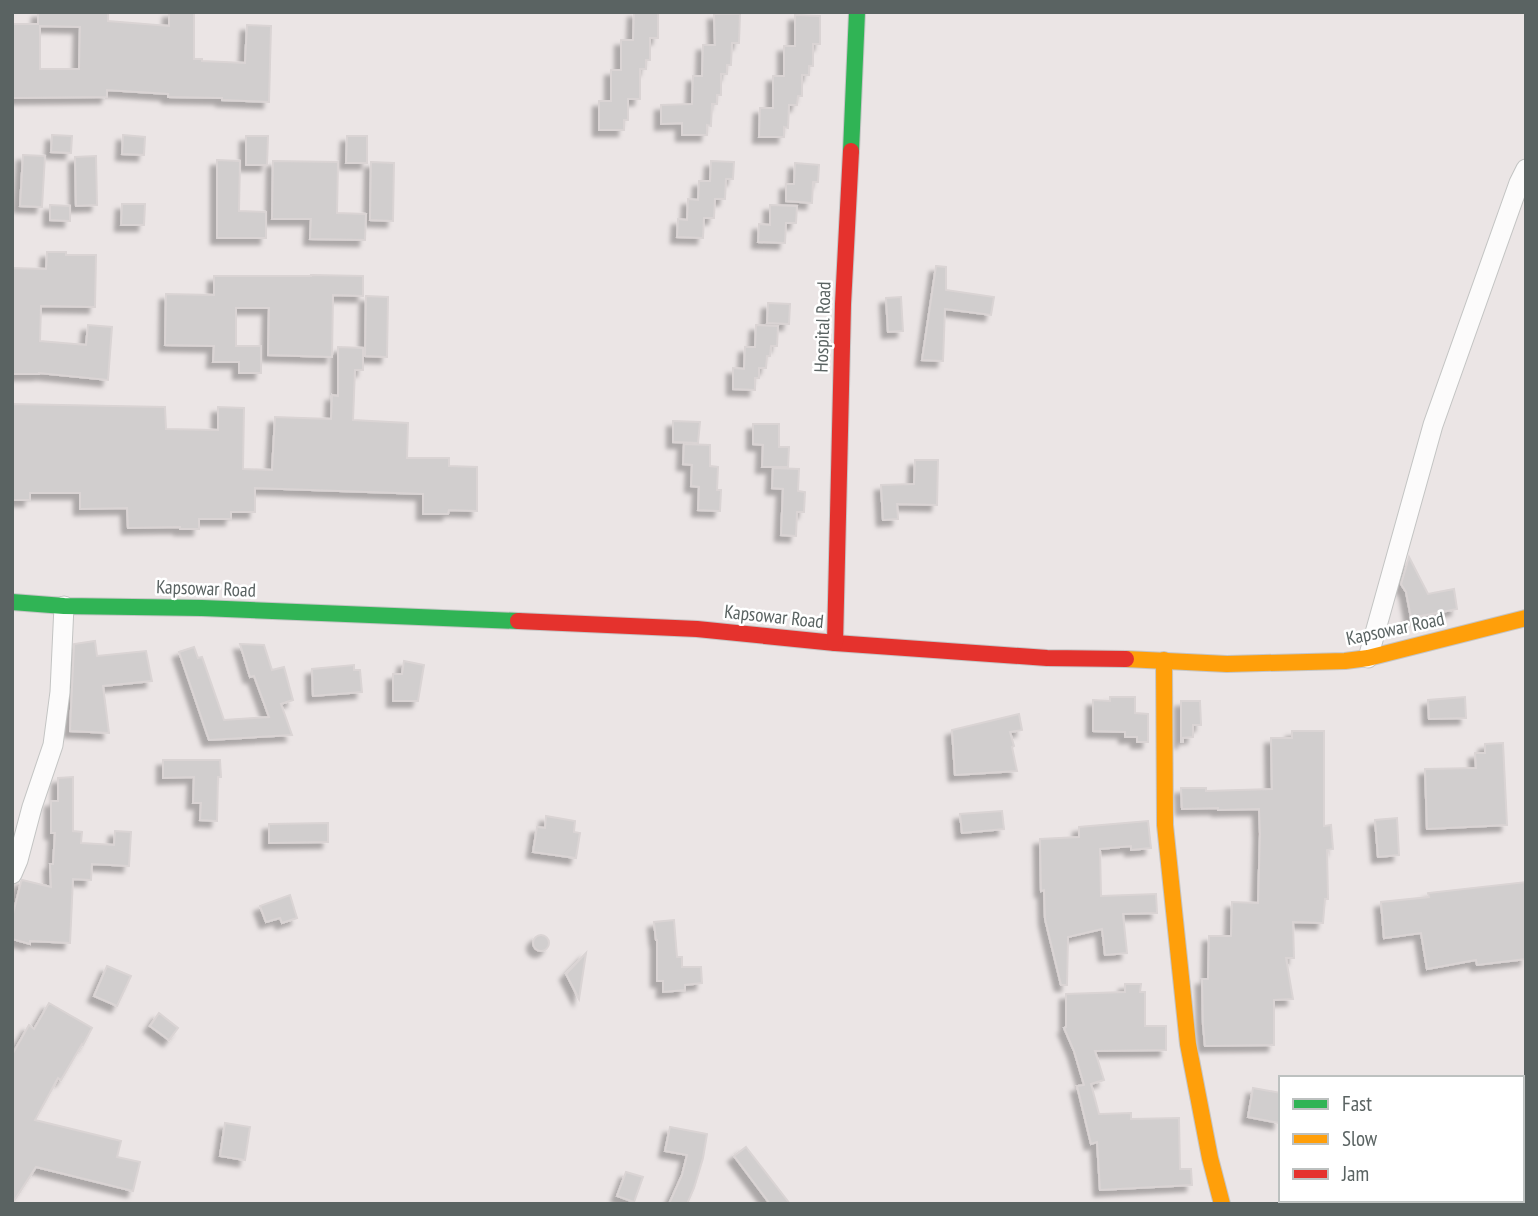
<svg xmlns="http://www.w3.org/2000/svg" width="1538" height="1216" font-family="'PT Sans Narrow',sans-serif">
<defs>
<filter id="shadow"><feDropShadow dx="-6" dy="6" stdDeviation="2" flood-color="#0004"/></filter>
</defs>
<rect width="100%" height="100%" fill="#ebe5e5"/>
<g fill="#d1cece" stroke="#dad4d4" stroke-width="2" fill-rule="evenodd" filter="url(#shadow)">
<path d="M38,12H108V21L169,26V12H194V59H202V61L245,63L247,25L271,26L269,102L222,100V98L168,97V94L107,90V97L13,98L12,24H38ZM40,26L80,27L79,69H40Z"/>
<path d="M634,12H658V38H650V60H646V69H640V99H628V120H624V130H599V101H611V70H621V40H633Z"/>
<path d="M714,14H740L739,43H732L731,65H727V74H721V95H717V104H712L711,126L707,125V135H682V123L661,124V105L692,104L693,76H702L703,45H715Z"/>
<path d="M795,15L820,16V44H813V66H809V75H802V96H798L797,105H789L788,128L784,127V137H759L760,108H773V76H784V46H795Z"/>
<path d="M52,135L72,136L71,153L51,152Z"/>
<path d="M123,135L145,137L144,155L122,154Z"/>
<path d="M246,136H268L267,165H246Z"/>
<path d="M347,136H367V163H346Z"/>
<path d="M23,155L45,156L42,207L20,206Z"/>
<path d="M96,156L97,205L76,206L75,157Z"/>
<path d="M217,160L240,161L239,211L266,212V238H217Z"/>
<path d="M273,161L338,162L337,213L366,214L365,240L310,239L311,219H272Z"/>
<path d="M711,161L734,162L733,179H726L725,199H715L714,218H704L703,238L677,237L678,219L687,220L688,199L698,200L699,181H710Z"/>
<path d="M371,162L394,163L393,221L370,220Z"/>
<path d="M795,163L819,165L818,182H813L812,203L786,201V184H794Z"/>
<path d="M122,204H145L144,225H121Z"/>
<path d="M50,205L70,206V221L50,220Z"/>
<path d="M770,205L797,206L796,223H786L785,243L758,242L759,224L770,225Z"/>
<path d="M47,252H66V255H96L95,307L41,306L40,341L86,345L88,325L112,327L108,380L39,373V374H12V268L46,269Z"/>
<path d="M936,266L946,267V290L994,297L991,315L945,309L943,361L922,360Z"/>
<path d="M311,275L363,276V296L333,295L332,357L268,355L269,308H236V346H261V373H239V362H213L214,346L165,345L166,294L214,295V276H311Z"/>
<path d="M366,296L388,297L387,357L365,356Z"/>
<path d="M901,297L903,331L888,332L886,298Z"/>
<path d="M768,303L790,304L789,324L767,323Z"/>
<path d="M756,325L778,326L777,346H771L770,356H767L766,368H759V378H755V390L733,389V368L744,369L745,347H755Z"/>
<path d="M338,347L363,348V370H355L353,420L408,423L407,458H449V466L477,467V511L449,510L448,514H423V494L255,488V512H231V519H199V529H180V527L128,528L127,508L80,509V493H30V500H12V404L165,407L166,429L218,430V407L244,408L243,469L272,470L275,417L331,419L332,395L338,396Z"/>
<path d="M673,421L700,422L698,443L673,442Z"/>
<path d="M753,424H779V447H789L788,467H762L763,445L753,444Z"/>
<path d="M684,444L710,445V466L718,467L717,490H721L720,511L698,510L699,487L691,486L692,465L683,464Z"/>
<path d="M915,460H938L937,505L897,504L898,519L883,520L881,485L914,484Z"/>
<path d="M773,468L799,469L798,491L805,492L804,512H797L796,536L781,535L783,489L772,488Z"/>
<path d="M1409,557L1428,594L1454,589L1457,609L1411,618L1406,592L1401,584Z"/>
<path d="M95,641L97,656L146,651L152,681L103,686L109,733L70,731L74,644Z"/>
<path d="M240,644L264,645L272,670L284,667L293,700L281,704L292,735L209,740L179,652L194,647L198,658L202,657L224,720L269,717L254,676L250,677Z"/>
<path d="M404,661L424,665L418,701H393V674H402Z"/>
<path d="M354,665V670H360L362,692L313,696L312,669Z"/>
<path d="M1110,697H1135V713L1148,714V742H1137V737H1125V732L1093,731V700L1110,701Z"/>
<path d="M1465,697L1466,718L1429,719L1428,700Z"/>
<path d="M1181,701H1200L1201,725H1193V737L1183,738V742H1181Z"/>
<path d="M1019,714L1022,730L1010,732L1014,746L1012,747L1017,771L955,775L952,730Z"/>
<path d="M1292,731H1324V826L1331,825L1333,849L1327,850L1328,899H1325L1323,923L1293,922L1294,958H1286L1293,999L1274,1000V1045L1205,1046L1203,1025L1202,979H1208L1209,936H1231L1232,902L1258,903L1260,834L1259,809L1218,810V808L1182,809L1181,788H1206V791L1272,789L1271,738H1292Z"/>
<path d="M1503,743L1507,825L1427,829L1425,769L1476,768L1475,753H1485V744Z"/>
<path d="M163,760H220L221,777H218L217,821L200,820L201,803H193L194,777L163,778Z"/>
<path d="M73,777V831L82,832L81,843L114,845L115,831L131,832L129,866L92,864L91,880L73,879L70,943L30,941V944L12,939V918L21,882L22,880L51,887L50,864H53L55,833H51V801H58V778Z"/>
<path d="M1002,811L1004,829L962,833L960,814Z"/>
<path d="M546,816L575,821L574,832L580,833L576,858L533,852L537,827L545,828Z"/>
<path d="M1397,818L1399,855L1378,857L1375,820Z"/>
<path d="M1148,821L1151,848L1131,850V846L1100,849L1101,896L1156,894L1157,913L1123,914L1127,953L1105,955L1102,929L1068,937L1067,985H1061L1045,919L1044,890L1041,891L1040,839L1079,837V827Z"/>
<path d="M328,823V842L269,843V824Z"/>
<path d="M1526,882V959L1477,965L1476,960L1427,969L1421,933L1384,938L1381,902L1429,897L1428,893Z"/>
<path d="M290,895L297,918L282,923L280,918L266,922L260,906Z"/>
<path d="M674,920L677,957H682V967H701L702,983L685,985V990L663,992V981H657V940H656L654,922Z"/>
<circle cx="541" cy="943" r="8"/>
<path d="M586,953L579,999L566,974Z"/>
<path d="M107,966L131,976L117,1006L94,996Z"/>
<path d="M1125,984H1141L1140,992H1145V1026H1166V1050L1095,1051L1104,1080L1091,1084L1099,1114L1131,1113V1119L1179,1118L1180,1169H1191L1192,1185L1100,1190L1097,1142L1091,1144L1077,1086L1084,1085L1074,1051L1064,1028L1066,1027V994L1125,992Z"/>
<path d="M49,1003L92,1028L83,1045L82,1044L61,1080L58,1078L35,1120L121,1141L117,1157L140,1162L133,1191L36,1167L12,1204V1055L29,1025L34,1029Z"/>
<path d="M159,1013L178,1028L169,1040L150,1026Z"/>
<path d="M1253,1088L1281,1093L1279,1123L1248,1117Z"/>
<path d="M225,1123L250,1127L245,1160L220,1156Z"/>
<path d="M670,1127L707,1134L703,1158L694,1188L687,1204H669L682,1175L687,1155L665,1151Z"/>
<path d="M746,1147L790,1204H770L734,1156Z"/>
<path d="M626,1172L643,1177L634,1202L617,1196Z"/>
</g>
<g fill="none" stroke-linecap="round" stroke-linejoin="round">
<g stroke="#c3c4c3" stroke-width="21">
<g id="street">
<path d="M1368,658L1433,425L1519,183L1526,169"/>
<path d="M12,874L18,860L32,807L53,745L60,692L64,606"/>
</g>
</g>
<g stroke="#c5c5c5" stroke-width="18">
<g id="fast">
<path d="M851,151L857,12"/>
<path d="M12,602L64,606L202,608L518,621"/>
</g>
</g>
<g stroke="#c5c5c5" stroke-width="18">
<g id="slow">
<path d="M1126,659L1227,664L1345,661L1368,658L1526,618"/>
<path d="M1164,660L1165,825L1188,1044L1210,1158L1222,1204"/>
</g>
</g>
<g stroke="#c5c5c5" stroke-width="18">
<g id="jam">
<path d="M518,621L697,629L835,643L1047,658L1126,659"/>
<path d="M835,643L843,304L851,151"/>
</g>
</g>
<use href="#street" stroke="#fcfbfb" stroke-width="19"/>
<use href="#fast" stroke="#30b455" stroke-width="16"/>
<use href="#slow" stroke="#ff9f0a" stroke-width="16"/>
<use href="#jam" stroke="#e5322d" stroke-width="16"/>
</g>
<g text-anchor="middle" stroke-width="5" stroke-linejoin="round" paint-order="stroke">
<g font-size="19" fill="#5a6362" stroke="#fff">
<text transform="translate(822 327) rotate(-88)" y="7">Hospital Road</text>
<text transform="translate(206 588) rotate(2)" y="7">Kapsowar Road</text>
<text transform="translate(774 616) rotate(6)" y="7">Kapsowar Road</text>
<text transform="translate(1395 628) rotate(-12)" y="7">Kapsowar Road</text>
</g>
</g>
<rect width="1538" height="1216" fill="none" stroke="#5a6362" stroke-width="28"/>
<rect x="1279" y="1076" width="245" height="126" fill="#ffffff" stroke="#bdc1c0" stroke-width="2"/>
<rect x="1293" y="1099" width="35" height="10" fill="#30b455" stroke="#bdc1c0" stroke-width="2"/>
<text x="1342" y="1111" font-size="21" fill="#5a6362">Fast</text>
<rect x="1293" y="1134" width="35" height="10" fill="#ff9f0a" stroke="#bdc1c0" stroke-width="2"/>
<text x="1342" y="1146" font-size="21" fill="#5a6362">Slow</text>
<rect x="1293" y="1169" width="35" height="10" fill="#e5322d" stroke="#bdc1c0" stroke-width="2"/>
<text x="1342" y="1181" font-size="21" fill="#5a6362">Jam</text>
</svg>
